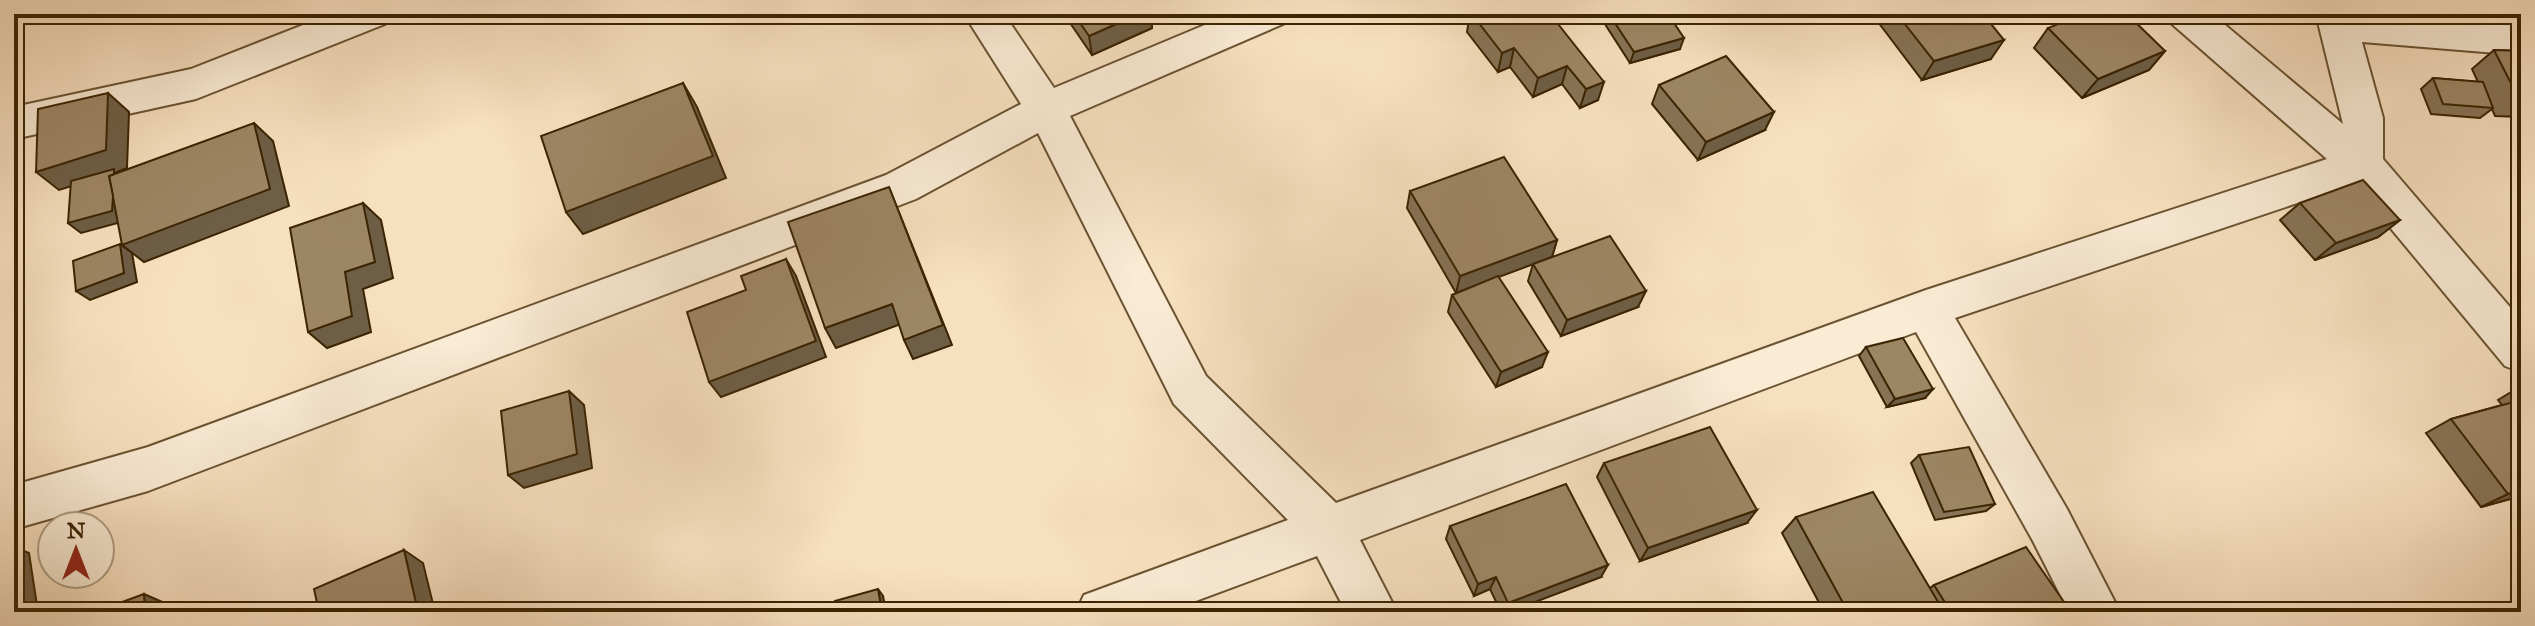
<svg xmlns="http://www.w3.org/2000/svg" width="2535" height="626" font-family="'IM FELL Great Primer',serif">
<rect width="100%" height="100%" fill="#f7e0bf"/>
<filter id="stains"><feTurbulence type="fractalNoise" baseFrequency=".0025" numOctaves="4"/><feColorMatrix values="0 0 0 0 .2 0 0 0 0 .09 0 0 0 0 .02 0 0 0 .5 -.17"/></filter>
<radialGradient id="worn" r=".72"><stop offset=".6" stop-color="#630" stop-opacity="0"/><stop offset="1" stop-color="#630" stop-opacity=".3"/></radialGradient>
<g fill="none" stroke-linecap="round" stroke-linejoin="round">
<g stroke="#6a5330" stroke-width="4">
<g id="minor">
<path d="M331,14H390L385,24L196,99L14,139V107L191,69Z"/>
<path d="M964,14H1004L1054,88L1231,14H1288L1283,24L1070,116L1206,376L1336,503L1926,290L2327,159L2172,24L2167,14H2212L2343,124L2316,14H2377L2521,25V55L2362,42L2383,118V159L2521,320V372L2505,366L2354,184L1955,318L2067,509L2120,612H2069L2033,541L1916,332L1360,540L1397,612H1346L1317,556L1166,612H1076L1084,595L1288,520L1174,404L1038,133L916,199L148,491L14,529V485L148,447L886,175L1021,104Z"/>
</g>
</g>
<use href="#minor" fill="#faebd5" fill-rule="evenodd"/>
</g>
<g fill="#877356" stroke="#3b2401" stroke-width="2">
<path d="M1064,14H1151L1152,28L1092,55Z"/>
<path d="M1470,14H1550L1598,100L1580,108L1562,84L1533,97L1510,67L1498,72L1467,32Z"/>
<path d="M1605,14H1668L1680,49L1630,63L1603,21Z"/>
<path d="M1872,14H1983L1991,59L1922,80Z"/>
<path d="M2048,28L2165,51L2149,70L2082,98L2034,48Z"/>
<path d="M2494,50L2521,51V117L2495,116L2492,109L2480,118L2431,114L2421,89L2433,78L2478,82L2472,69Z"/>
<path d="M1659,85L1765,130L1698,160L1652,104Z"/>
<path d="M1410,191L1557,240L1552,257L1498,277L1542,367L1496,387L1448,312L1452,295L1475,286L1456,293L1407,208Z"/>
<path d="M2300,203L2400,220L2378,237L2315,260L2280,220Z"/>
<path d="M1533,264L1638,307L1561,336L1528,281Z"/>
<path d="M1866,347L1925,398L1887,407L1859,356Z"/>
<path d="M2521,386V496L2481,507L2426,433L2451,419L2502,405L2498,400Z"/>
<path d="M1919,455L1995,504L1986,511L1935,520L1911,463Z"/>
<path d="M1604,463L1747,523L1640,561L1597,477Z"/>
<path d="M1796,517L1930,588L1934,585L2071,612H1824L1782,533Z"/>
<path d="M1450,526L1601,577L1508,612H1501L1490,589L1474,596L1446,539Z"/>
</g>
<g fill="#6e5e46" stroke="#3b2401" stroke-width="2">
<path d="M1139,14H1151L1152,28L1092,55L1089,36Z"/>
<path d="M1684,38L1680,49L1630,63L1634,52Z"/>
<path d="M2004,40L1991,59L1922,80L1934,61Z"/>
<path d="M1514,48L1510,67L1498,72L1502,53Z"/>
<path d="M2165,51L2149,70L2082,98L2098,79Z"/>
<path d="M1567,66L1562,84L1533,97L1538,78Z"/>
<path d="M1604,82L1598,100L1580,108L1586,89Z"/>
<path d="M683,83L697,107L726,178L583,234L566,212Z"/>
<path d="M108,93L129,112L127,168L117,172L127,179L125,221L81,233L68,223L114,173L59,190L36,172Z"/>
<path d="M1774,112L1765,130L1698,160L1706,142Z"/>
<path d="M254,123L273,141L289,206L144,262L122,245Z"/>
<path d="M889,187L952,345L913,359L904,340Z"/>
<path d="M363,203L381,220L393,278L363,289L371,332L327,348L308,332Z"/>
<path d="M2400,220L2378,237L2315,260L2336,243Z"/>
<path d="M1557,240L1552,257L1456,293L1460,276Z"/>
<path d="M120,244L132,253L137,282L90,300L76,291Z"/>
<path d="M786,259L796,276L826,357L721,397L709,382Z"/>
<path d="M1646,291L1638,307L1561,336L1567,320Z"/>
<path d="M892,304L901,324L836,348L825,328Z"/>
<path d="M1548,352L1542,367L1496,387L1501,372Z"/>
<path d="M1933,389L1925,398L1887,407L1895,399Z"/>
<path d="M569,391L584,405L592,468L524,488L508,475Z"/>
<path d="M2521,490V496L2481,507L2508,494Z"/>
<path d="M1757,510L1747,523L1640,561L1648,548Z"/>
<path d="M14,547L29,553L38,612H14Z"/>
<path d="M404,550L423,563L435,612H418Z"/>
<path d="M1608,565L1601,577L1508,612H1503L1508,603Z"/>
<path d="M1496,577L1490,589L1474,596L1478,584Z"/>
<path d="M878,589L883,596L886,612H882Z"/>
<path d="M144,594L169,605V612H145Z"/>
</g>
<g fill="#9d8664" stroke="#3b2401" stroke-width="2">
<path d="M1074,14H1139L1089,36Z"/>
<path d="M1472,14H1550L1604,82L1586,89L1567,66L1538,78L1514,48L1502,53Z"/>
<path d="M1609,14H1668L1684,38L1634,52Z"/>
<path d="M1897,14H1983L2004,40L1934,61Z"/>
<path d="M2083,14H2127L2165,51L2098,79L2048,28Z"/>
<path d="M2494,50L2521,51V97H2518Z"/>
<path d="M1726,56L1774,112L1706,142L1659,85Z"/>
<path d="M2433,78L2483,82L2493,108L2443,104Z"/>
<path d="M683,83L713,156L566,212L541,136Z"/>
<path d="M108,93L106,150L36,172L38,109Z"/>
<path d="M254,123L270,189L122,245L109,176Z"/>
<path d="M1504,157L1557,240L1460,276L1410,191Z"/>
<path d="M114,169V174L109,176L113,196L112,211L68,223L71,181Z"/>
<path d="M2363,180L2400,220L2336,243L2300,203Z"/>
<path d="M889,187L943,325L904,340L892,304L825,328L788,222Z"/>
<path d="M363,203L375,262L345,272L352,316L308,332L290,228Z"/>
<path d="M1610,236L1646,291L1567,320L1533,264Z"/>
<path d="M120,244L124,273L76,291L73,261Z"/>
<path d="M786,259L816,341L709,382L687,312L746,290L741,276Z"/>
<path d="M1498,276L1548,352L1501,372L1452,295Z"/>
<path d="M1903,338L1933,389L1895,399L1866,347Z"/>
<path d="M569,391L577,454L508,475L501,411Z"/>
<path d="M2521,400V490L2508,494L2451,419Z"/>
<path d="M1710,427L1757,510L1648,548L1604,463Z"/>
<path d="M1969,447L1995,504L1944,512L1919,455Z"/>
<path d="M1566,484L1608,565L1508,603L1496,577L1478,584L1450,526Z"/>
<path d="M1873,492L1944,612H1848L1796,517Z"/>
<path d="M2026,547L2071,612H1951L1934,585Z"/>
<path d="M404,550L418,612H319L314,589Z"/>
<path d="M878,589L882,612H837L835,601Z"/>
<path d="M144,594L145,612H95Z"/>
</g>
<rect width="2535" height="626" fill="none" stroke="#f7e0bf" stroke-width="48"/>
<rect x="16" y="16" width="2503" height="594" fill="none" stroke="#3b2401" stroke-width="4"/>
<rect x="24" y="24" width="2487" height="578" fill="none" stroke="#3b2401" stroke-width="2"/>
<g transform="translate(76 550)"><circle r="38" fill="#faebd5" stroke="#ae9b80" stroke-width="2"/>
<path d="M0-6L14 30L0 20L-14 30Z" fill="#8f2418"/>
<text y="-12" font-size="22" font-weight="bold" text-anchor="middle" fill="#3b2401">N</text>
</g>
<rect width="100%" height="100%" filter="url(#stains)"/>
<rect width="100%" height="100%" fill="url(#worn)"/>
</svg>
